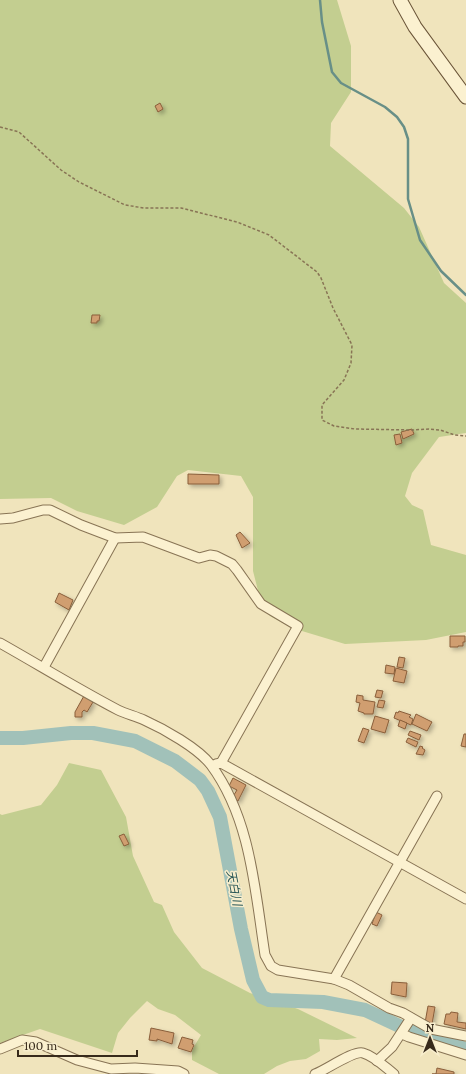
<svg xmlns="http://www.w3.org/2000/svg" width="466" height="1074" font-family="Lora,'Noto Sans JP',serif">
<defs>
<filter id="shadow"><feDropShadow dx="2.5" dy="2.5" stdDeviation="2" flood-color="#0004"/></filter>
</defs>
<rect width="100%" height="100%" fill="#f0e4bc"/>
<g fill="#c3ce90">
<path d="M0,0H337L351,46V92L331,123L330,146L404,208L419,227L444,283L466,303V433L439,437L412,473L405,496L412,505L423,510L431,545L466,555V632L426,640L345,644L292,628L270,616L262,606L253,571V497L241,476L188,470L177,476L157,507L124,525L77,511L51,498L0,499Z"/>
<path d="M69,763L101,770L126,817L133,856L154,902L162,905L174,932L202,968L250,993L298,1009L357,1038L337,1040L319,1039L320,1051L306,1059L290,1061L277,1066L264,1074H219L192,1060V1050L201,1035L175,1015L158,1009L147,1001L130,1018L118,1033L112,1053L40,1029L0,1043V814L2,815L41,805L57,785Z"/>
</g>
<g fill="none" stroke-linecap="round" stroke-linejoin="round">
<path stroke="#688f87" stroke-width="2.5" d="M320,0L322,22L332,72L341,83L385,107L397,117L404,127L408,139V199L420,240L441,271L466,295"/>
<path stroke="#a1c1b9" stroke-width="14" d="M0,738H23L71,733H93L135,741L175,761L200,780L208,791L220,817L241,929L253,980L262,997L269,1000L323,1002L365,1010L423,1037L466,1049"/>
</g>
<g fill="#d09e70" stroke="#895e3a" filter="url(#shadow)">
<path d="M160,103L163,109L158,112L155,106Z"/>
<path d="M92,315H100L99,321H97V323H91Z"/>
<path d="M412,429L414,434L403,439L401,432Z"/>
<path d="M400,434L402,443L396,445L394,435Z"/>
<path d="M188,474L219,475V484H188Z"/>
<path d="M240,532L250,543L242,548L236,535Z"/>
<path d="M59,593L73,600L69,610L55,602Z"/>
<path d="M450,636H465V642H463V646H458V647H450Z"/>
<path d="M399,657L405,658L403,668L397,667Z"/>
<path d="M386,665L395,667L394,674L385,673Z"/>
<path d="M396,668L407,671L404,683L393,681Z"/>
<path d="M377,690L383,691L381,698L375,697Z"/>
<path d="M85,694L91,698L90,700L93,702L87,712L84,710L82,712V717H75V712Z"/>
<path d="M357,695L363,696V700L375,702L373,714H364V713L358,711L360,703L356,702Z"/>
<path d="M379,700L385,701L383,708L377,707Z"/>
<path d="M399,711L411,715L409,717L413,719L411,725L394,718L396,712L398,713Z"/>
<path d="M416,714L432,722L427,731L412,724Z"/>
<path d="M375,716L389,720L385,733L371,729Z"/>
<path d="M400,720L407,723L405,729L398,726Z"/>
<path d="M363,728L369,730L364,743L358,741Z"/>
<path d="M410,731L421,735L419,740L408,735Z"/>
<path d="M464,734H466V747L461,746Z"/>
<path d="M408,738L418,742L416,747L406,742Z"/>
<path d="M420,746L423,747L422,748L425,750L423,755L416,754Z"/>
<path d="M233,778L246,785L238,801L232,798L237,790L229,786Z"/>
<path d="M124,834L129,844L124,846L119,836Z"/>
<path d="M376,912L382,915L377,926L372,924Z"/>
<path d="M392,982L407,983L406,997L391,994Z"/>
<path d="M428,1006L435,1007L432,1024L425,1023Z"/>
<path d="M451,1012L458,1013L457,1022L466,1023V1029L444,1024L446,1014H450Z"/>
<path d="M151,1028L174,1033L172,1044L157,1039V1041L149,1040Z"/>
<path d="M182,1037L193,1040L192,1044L194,1045L191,1052L178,1048Z"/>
<path d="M437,1068L454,1072V1074H432H436Z"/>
</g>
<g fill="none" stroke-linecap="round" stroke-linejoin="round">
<g stroke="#887455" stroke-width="11">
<g id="minor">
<path d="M0,519L13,518L43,510H50L81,525L115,538L143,537L199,558L210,555L216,556L232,564L237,570L261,604L298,626L221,763"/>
<path d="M0,643C39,665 78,689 118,710C126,714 135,716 144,720C164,729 198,748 211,765C251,819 255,891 265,955L271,966L278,970L334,979L349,985L389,1008L403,1013L431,1029L466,1036"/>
<path d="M44,667L115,538"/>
<path d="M216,764L221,763L466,899"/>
<path d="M334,979L437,796"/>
<path d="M402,1034L409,1037L466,1055"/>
<path d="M0,1049L22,1040L36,1042L77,1060L111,1069L135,1068L178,1071L184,1074"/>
<path d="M377,1061L392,1047L411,1018"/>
<path d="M315,1074C326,1070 354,1050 363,1053C374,1056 385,1067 394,1074"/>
</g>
</g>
<g stroke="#6a5438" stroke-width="15">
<path id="secondary" d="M400,0L415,27L466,97"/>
</g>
<path stroke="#887455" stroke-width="1.5" stroke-dasharray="3 2" stroke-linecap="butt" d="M0,127L19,132L61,170L79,182L125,205L144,208H181L237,222L269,235L317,272L321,278L333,308L352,345L351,363L344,380L322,405V420L334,426L355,429L412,430L429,429L440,430L455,435L466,436"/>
<use href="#minor" stroke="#fbf1d0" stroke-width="9"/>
<use href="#secondary" stroke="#fbf1d0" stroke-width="13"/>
</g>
<g text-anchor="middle" stroke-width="3" stroke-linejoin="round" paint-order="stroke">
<g font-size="12" font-style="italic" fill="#295757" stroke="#f7edcc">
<text transform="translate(234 888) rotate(79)" y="4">天白川</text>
</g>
</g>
<g transform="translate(430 1038)" stroke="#f7edcc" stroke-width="3" paint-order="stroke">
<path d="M0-3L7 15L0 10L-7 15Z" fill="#372a1b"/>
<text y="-6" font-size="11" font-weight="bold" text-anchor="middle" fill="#372a1b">N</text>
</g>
<path d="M18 1050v6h119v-6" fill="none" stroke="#372a1b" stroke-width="2"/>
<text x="24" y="1050" font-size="12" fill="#372a1b" stroke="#f7edcc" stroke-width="3" paint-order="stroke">100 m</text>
</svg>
